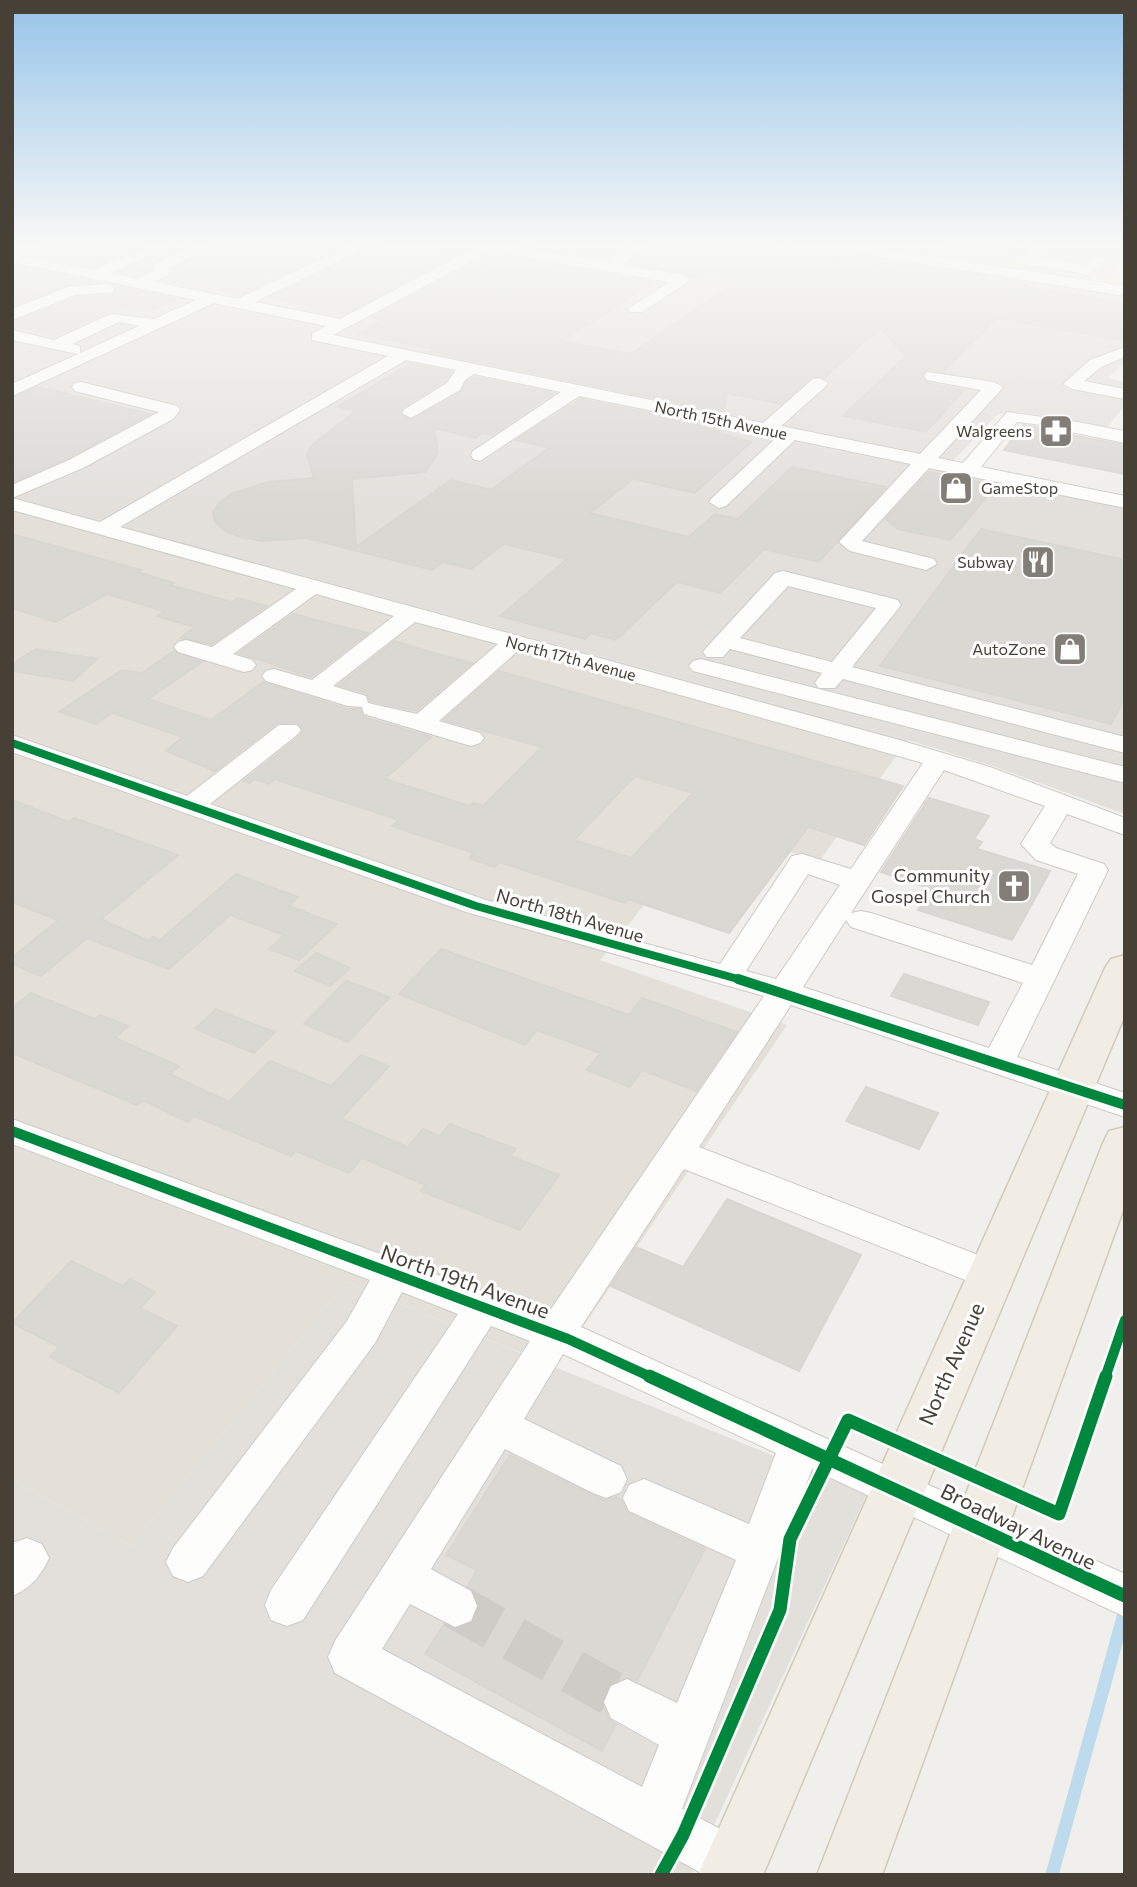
<svg xmlns="http://www.w3.org/2000/svg" width="1137" height="1887" font-family="Commissioner,sans-serif">
<rect width="100%" height="100%" fill="#f0efeb"/>
<path fill="#e4e0d9" d="M12,497L908,740L820,860L705,829L600,960L787,1025L556,1367L346,1282L131,1546L12,1479Z"/>
<path fill="#f2eade" d="M833,245H1125V290Z"/>
<g fill="#e3e0dc">
<path d="M12,245H833L1125,296V362L1108,378L1125,382V405L1106,429L1020,412L998,414L944,470L1125,509V814L993,766L908,740L12,497Z"/>
<path d="M346,1282L867,1494L691,1875H12V1479L131,1546Z"/>
</g>
<g fill="#e0dedb">
<path d="M1018,245H1125V255L1106,276L1094,275L1091,278L1034,269L1045,258L1011,252Z"/>
<path d="M119,306L146,312L136,317L138,320L88,343L55,335Z"/>
</g>
<g fill="none" stroke-linecap="round" stroke-linejoin="round">
<path stroke="#bddbec" stroke-width="13" d="M1052,1875L1125,1610"/>
</g>
<g fill="#dad8d3" stroke="#d9d6d1" stroke-width="2" fill-rule="evenodd">
<path d="M42,245H144L93,267L22,253Z"/>
<path d="M173,245H188L155,261L153,268L137,276L119,272Z"/>
<path d="M218,245H342L245,293L162,281L169,277L171,270Z"/>
<path d="M357,245H375L449,258L346,313L270,298L356,255Z"/>
<path d="M658,245H768L916,272L922,266L984,276L981,279L1125,304V340L996,318L943,372L927,369L922,374L927,383L964,390L926,432L843,416L906,356L880,328L824,378L811,377L781,404L727,393L723,412L430,352L435,349L358,334L384,320L371,318L474,263L484,265L501,255L654,282L562,341L631,354L732,284L629,263Z"/>
<path d="M947,245H1015L997,263L937,254Z"/>
<path d="M12,265L97,282L67,285L12,306Z"/>
<path d="M116,286L177,299L150,311L122,305L55,335L12,326V322L76,298L113,295Z"/>
<path d="M411,364L452,372L445,381L403,407L399,414L410,420L461,392L467,382L475,377L554,393L492,435L482,433L476,438L434,428L438,453L425,472L352,479L356,547L451,480L491,490L549,448L516,440L580,399L720,427L719,433L751,442L695,493L633,479L590,513L689,537L715,514L738,519L792,467L886,487L819,562L764,549L720,593L677,582L616,640L591,633L585,639L500,616L567,559L504,544L471,569L443,562L432,570L307,538L262,541L240,537L225,531L215,522L213,513L219,503L231,494L268,482L314,478L307,455L311,446L356,411L337,407Z"/>
<path d="M38,387L150,414L68,458L12,482V398Z"/>
<path d="M1055,420H1060L1055,426L1060,433L1125,445V474L1004,450L1023,425L1050,429Z"/>
<path d="M929,472L996,486L950,540L898,529L886,519Z"/>
<path d="M981,529L1125,560V698L1111,724L880,666Z"/>
<path d="M12,534L141,570L137,572L174,583L170,585L232,602L238,598L267,606L212,644L180,638L195,627L157,616L164,611L107,594L56,622L12,608Z"/>
<path d="M293,614L335,625L368,633L311,677L239,653Z"/>
<path d="M395,641L430,652L472,663L416,711L370,701L367,693L339,685Z"/>
<path d="M36,649L97,659L73,681L12,671V664Z"/>
<path d="M174,651L202,662L148,699L211,720L263,682L347,709H360L363,717L431,737L385,779L470,806L473,803L483,806L542,747L444,720L499,671L903,786L864,845L808,827L729,933L628,899L625,903L499,862L495,867L469,858L474,853L392,826L399,820L275,779L269,784L254,779L250,783L244,781L299,737L304,730L297,722L277,723L215,771L166,751L183,737L112,713L96,724L59,712L122,670L142,673ZM635,776L693,793L631,858L574,840Z"/>
<path d="M929,798L989,816L974,839L982,842L977,849L1050,871L1012,940L918,910L932,889L881,872Z"/>
<path d="M12,800L69,822L74,818L178,855L101,919L149,941L153,937L160,940L236,874L298,897L289,906L337,924L299,960L269,949L284,935L230,915L169,969L87,938L41,976L12,964V958L58,920L12,902Z"/>
<path d="M441,949L629,1015L642,998L737,1032L696,1091L642,1070L630,1087L587,1070L600,1053L537,1030L525,1045L399,994Z"/>
<path d="M316,953L350,968L330,986L295,971Z"/>
<path d="M904,974L989,1002L978,1025L891,996Z"/>
<path d="M346,981L390,997L348,1042L304,1024Z"/>
<path d="M31,993L95,1019L100,1015L128,1026L115,1038L179,1066L170,1074L229,1102L270,1061L331,1086L361,1055L389,1066L341,1119L408,1147L423,1129L440,1136L450,1124L516,1149L510,1156L559,1175L520,1230L421,1191L426,1185L362,1158L349,1173L296,1151L291,1156L194,1116L188,1122L143,1100L137,1105L12,1053V1008Z"/>
<path d="M216,1009L245,1021L275,1032L254,1053L195,1029Z"/>
<path d="M866,1087L938,1113L919,1149L846,1121Z"/>
<path d="M727,1199L861,1255L799,1371L611,1286L636,1247L683,1267Z"/>
<path d="M71,1261L123,1286L130,1279L155,1292L140,1308L177,1326L119,1393L50,1357L59,1347L12,1323Z"/>
<path d="M510,1455L590,1494L605,1500L616,1497L621,1500L628,1513L705,1549L637,1681L626,1677L609,1685L602,1703L609,1719L616,1724L602,1751L425,1654L444,1624L456,1629L473,1622L479,1605L473,1590L468,1586L477,1570L446,1555Z"/>
</g>
<g fill="none" stroke-linecap="round" stroke-linejoin="round">
<path stroke="#ceccc7" stroke-width="45" stroke-dasharray="45 22" stroke-linecap="butt" d="M455,1606L627,1702"/>
<g stroke="#cdcbc7" stroke-width="2">
<g id="minor">
<path d="M151,245H171L111,273L137,279L155,270L156,263L195,245H215L169,268L168,275L154,282L238,299L345,247H355V253L255,302L340,319L480,245H511L606,262L633,245H650L622,265L683,275L691,280L642,312H630L628,309L669,282L491,251L333,335L763,423L813,379L819,378L828,383L825,387L781,426L920,454L981,390L927,380L924,376L927,372L994,382L1003,387L1000,391L938,458L963,463L1007,412L1050,418L1053,422L1050,426L1017,422L981,467L1125,496V508L929,468L862,541L934,559L937,564L926,570L850,551L839,542L911,464L795,440L726,506L719,508L709,502L712,498L778,436L579,396L480,461L473,459L471,455L473,451L561,392L474,374L465,380L460,390L411,418L402,413L405,409L447,383L456,370L406,360L120,527L896,739L990,767L1125,818V835L1067,814L1050,843L1056,848L1104,864L1108,870L1017,1057L1125,1093V1117L791,1005L699,1147L1004,1265L1010,1275L1004,1285L991,1290L978,1285L684,1169L581,1327L1125,1574V1617L812,1469L682,1809L753,1846L760,1864L756,1875H705L335,1673L328,1657L335,1641L530,1341L491,1326L303,1620L287,1626L271,1620L265,1605L271,1590L458,1314L402,1292L375,1343L203,1576L188,1582L173,1576L166,1562L173,1548L347,1321L370,1280L12,1144V1119L547,1315L764,996L466,912L12,752V735L187,796L279,725H297L301,730L297,735L210,804L486,900L720,964L792,856L802,854L851,869L923,763L519,650L439,721L480,733L484,738L480,743L471,746L364,714L362,707L348,706L266,681L262,676L266,671L274,669L312,680L394,616L316,594L233,654L252,660L256,665L252,670L244,672L178,652L174,647L178,642L186,640L212,647L296,589L12,510V498L100,522L388,356L312,340V334L326,326L214,303L12,396V384L78,354L12,340V330L54,340L111,314L154,319L196,300L12,262V254L93,270ZM119,322L139,326L80,353V346L72,344ZM415,622L498,644L417,714L368,703L366,696L333,686ZM944,770L1045,806L1021,844L1036,860L1078,874L1032,965L871,913L861,911L851,913ZM808,874L840,885L776,979L746,971ZM846,920L851,927L1023,983L989,1048L803,987ZM563,1354L776,1453L749,1524L644,1479L629,1485L623,1498L629,1511L736,1560L677,1703L627,1679L611,1686L604,1702L611,1718L659,1745L642,1787L382,1649L410,1604L455,1627L471,1621L477,1606L471,1591L431,1569L505,1449L591,1492L606,1498L621,1492L627,1479L621,1466L524,1419Z"/>
<path d="M825,245H862L1125,286V296L832,249Z"/>
<path d="M1033,245H1048L1036,258L1085,265L1101,255L1108,259L1088,274L1020,264L1018,261Z"/>
<path d="M108,284L113,286V292L75,295L12,320V309L68,287Z"/>
<path d="M1125,347V357L1101,367L1084,381L1125,389V399L1072,389L1063,384L1090,360Z"/>
<path d="M81,382L177,406L180,410L173,419L83,468L12,498V485L69,460L159,412L75,391L72,387L75,383Z"/>
<path d="M1067,420L1125,431V443L1061,430L1058,426L1061,422Z"/>
<path d="M783,571L898,600L901,605L852,667L1125,737V753L843,679L835,688H819L815,683L822,673L730,649L723,657H707L703,652L707,647L775,573ZM788,586L876,608L832,662L740,638Z"/>
<path d="M701,659L1125,767V783L693,671L689,666L693,661Z"/>
<path d="M27,1538L42,1544L49,1558C40,1577 31,1588 12,1596V1543Z"/>
</g>
</g>
<g stroke="#d2cab9" stroke-width="3">
<g id="major">
<path d="M1125,955V1015L763,1875H698L1105,968L1111,959Z"/>
<path d="M1125,1127V1205L882,1875H817L1103,1143L1109,1131Z"/>
</g>
</g>
<use href="#minor" fill="#fdfdfc" fill-rule="evenodd"/>
<use href="#major" fill="#f1ece4" fill-rule="evenodd"/>
<g stroke="#d9d9d8" stroke-width="4.5">
<path id="rail" d="M391,245L398,247"/>
</g>
<use href="#rail" stroke="#fff" stroke-width="2.5" stroke-dasharray="9" stroke-linecap="butt"/>
<g stroke="#fff" stroke-width="12">
<path id="cycleway-far2" d="M12,743L476,906L745,981"/>
</g>
<g stroke="#fff" stroke-width="15">
<g id="cycleway-far1">
<path d="M738,979L1125,1105"/>
<path d="M12,1131L568,1339L653,1378"/>
<path d="M1105,1378L1125,1320"/>
</g>
</g>
<g stroke="#fff" stroke-width="18">
<g id="cycleway">
<path d="M649,1376L1125,1596"/>
<path d="M661,1875L683,1835L780,1610L790,1539L848,1420L1059,1514L1106,1376"/>
</g>
</g>
<use href="#cycleway-far2" stroke="#00873e" stroke-width="8"/>
<use href="#cycleway-far1" stroke="#00873e" stroke-width="10"/>
<use href="#cycleway" stroke="#00873e" stroke-width="13"/>
</g>
<linearGradient id="sky" x2="0" y2="1"><stop stop-color="#97c4ea"/><stop offset="0.48" stop-color="#f8f8f6"/><stop offset="1" stop-color="#f8f8f6" stop-opacity="0"/></linearGradient>
<rect width="1137" height="509" fill="url(#sky)"/>
<defs>
<g id="pharmacy-square" transform="scale(1.75)"><rect x="-9" y="-9" width="18" height="18" rx="4" fill="#827d76" stroke="#fff"/><path d="M-2-6h4v4h4v4h-4v4h-4v-4h-4v-4h4Z" fill="#fff"/></g>
<g id="shop-square" transform="scale(1.75)"><rect x="-9" y="-9" width="18" height="18" rx="4" fill="#827d76" stroke="#fff"/><path d="M-5-2.5h2.3a2.7 3.5 0 0 1 5.4 0H5L5.5 6h-11ZM-1.5-2.5h3a1.5 2.3 0 0 0-3 0Z" fill="#fff"/></g>
<g id="restaurant-square" transform="scale(1.75)"><rect x="-9" y="-9" width="18" height="18" rx="4" fill="#827d76" stroke="#fff"/><path d="M-5-6h1v4h1v-4h1v4h1v-4h1v5L-1.5 .5V6h-2V.5L-5-1ZM5-6V6H3V1.5H1.5Q1.5-4 5-6Z" fill="#fff"/></g>
<g id="church-square" transform="scale(1.75)"><rect x="-9" y="-9" width="18" height="18" rx="4" fill="#827d76" stroke="#fff"/><path d="M-1.2-6h2.4v3.5h3.3v2.4h-3.3V6h-2.4V-.1h-3.3v-2.4h3.3Z" fill="#fff"/></g>
</defs>
<g fill-rule="evenodd">
<use href="#pharmacy-square" x="1056" y="431"/>
<use href="#shop-square" x="956" y="488"/>
<use href="#restaurant-square" x="1038" y="562"/>
<use href="#shop-square" x="1070" y="649"/>
<use href="#church-square" x="1014" y="886"/>
</g>
<g text-anchor="middle" stroke-width="6" stroke-linejoin="round" paint-order="stroke">
<g font-size="16" fill="#464037" stroke="#fff">
<text transform="translate(721 420) rotate(12)" y="6">North 15th Avenue</text>
<text transform="translate(571 658) rotate(15)" y="6">North 17th Avenue</text>
</g>
<g font-size="16" fill="#464037" stroke="#fff" text-anchor="end">
<text x="1032" y="437">Walgreens</text>
<text x="981" y="494" text-anchor="start">GameStop</text>
<text x="1014" y="568">Subway</text>
<text x="1046" y="655">AutoZone</text>
</g>
<g font-size="18" fill="#464037" stroke="#fff" text-anchor="end">
<text x="990" y="882">Community<tspan x="990" dy="21">Gospel Church</tspan></text>
</g>
<g font-size="18" fill="#464037" stroke="#fff">
<text transform="translate(570 916) rotate(16)" y="6">North 18th Avenue</text>
</g>
<g font-size="21" fill="#464037" stroke="#fff">
<text transform="translate(465 1282) rotate(20)" y="7">North 19th Avenue</text>
<text transform="translate(952 1364) rotate(-66)" y="7">North Avenue</text>
<text transform="translate(1018 1527) rotate(26)" y="7">Broadway Avenue</text>
</g>
</g>
<rect width="1137" height="1887" fill="none" stroke="#464037" stroke-width="28"/>
</svg>
